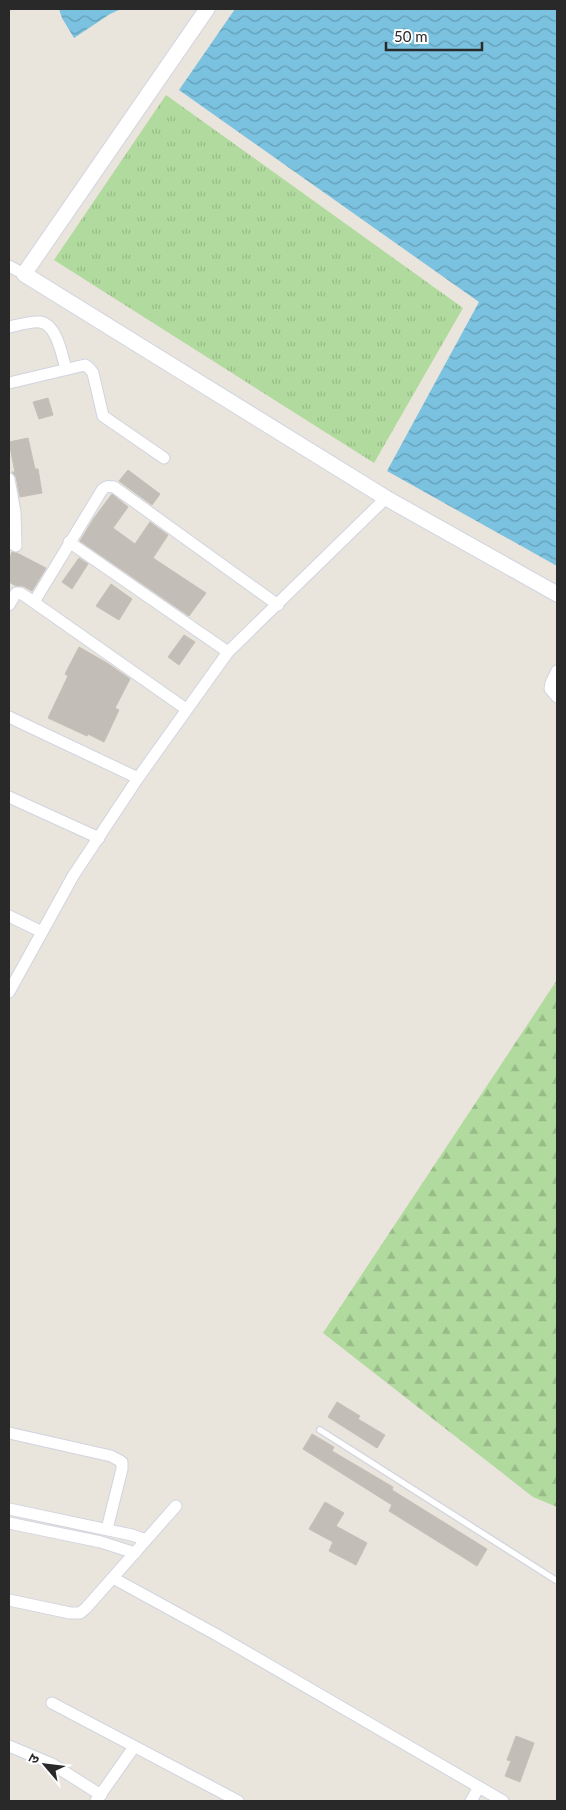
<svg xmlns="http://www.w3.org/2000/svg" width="566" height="1810" font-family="Lato,'Noto Sans Devanagari',sans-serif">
<defs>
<pattern id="forest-firs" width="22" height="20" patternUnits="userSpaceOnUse" patternTransform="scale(1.25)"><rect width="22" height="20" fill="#b1da9e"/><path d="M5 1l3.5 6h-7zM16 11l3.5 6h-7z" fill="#98bb88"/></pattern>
<pattern id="park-tufts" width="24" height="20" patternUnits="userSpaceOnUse" patternTransform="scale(1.25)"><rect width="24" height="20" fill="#b1da9e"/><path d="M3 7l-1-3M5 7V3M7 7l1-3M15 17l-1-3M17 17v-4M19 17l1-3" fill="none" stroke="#98bb88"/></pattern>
<pattern id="water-waves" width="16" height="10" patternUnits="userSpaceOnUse" patternTransform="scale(1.25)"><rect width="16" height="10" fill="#7ac2e0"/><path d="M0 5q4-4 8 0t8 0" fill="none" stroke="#649eb6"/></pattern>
</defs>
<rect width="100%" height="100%" fill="#e9e4dc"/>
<path fill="url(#forest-firs)" d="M557,980V1507L533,1497L323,1333Z"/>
<path fill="url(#park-tufts)" d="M166,95L463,308L374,463L54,260Z"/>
<g fill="url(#water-waves)">
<path d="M59,9H121L110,14L74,38L62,18Z"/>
<path d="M235,9H557V566L387,471L479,302L179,90Z"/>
</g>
<g fill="#c2beb7" stroke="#c4c0b6">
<path d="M48,398L53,415L39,419L33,402Z"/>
<path d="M28,438L35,469H38L42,493L20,497L16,477L12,472H15L9,442Z"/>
<path d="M128,470L160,494L152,505L119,481Z"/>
<path d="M112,494L128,507L113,528L135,544L150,522L158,528L168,535L153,558L206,593L189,616L80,541L94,518Z"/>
<path d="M12,552L17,553L46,568L32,591L23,586H16L9,582V559Z"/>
<path d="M79,558L88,564L72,589L62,582Z"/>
<path d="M111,584L132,599L119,620L96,606Z"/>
<path d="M184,635L195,642L179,665L168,657Z"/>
<path d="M79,647L107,663L130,679L115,708L119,710L104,742L88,734L87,736L48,718L68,676L65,674Z"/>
<path d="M337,1402L360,1416L358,1419L385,1435L377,1448L328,1417Z"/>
<path d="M312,1434L334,1447L332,1451L393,1487L392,1490L487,1549L477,1566L389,1511L392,1505L303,1449Z"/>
<path d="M325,1502L344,1513L336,1526L367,1543L356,1565L329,1551L333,1542L309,1529Z"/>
<path d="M516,1736L534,1743L520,1782L505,1776L511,1761L507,1760Z"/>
</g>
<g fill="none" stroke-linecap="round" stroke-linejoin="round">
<g stroke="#d1d4e0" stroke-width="8">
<path id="service" d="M320,1430L557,1581"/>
</g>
<g stroke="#d1d4e0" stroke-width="13">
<g id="minor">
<path d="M9,266L24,274"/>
<path d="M9,327C18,325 31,321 40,322C57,324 62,356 66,369"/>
<path d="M9,383L85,365L89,368L93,373L103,416L164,458"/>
<path d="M9,479L15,512L16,546L9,542"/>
<path d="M69,542L228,652"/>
<path d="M34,602L102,490C106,486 108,486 114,487L278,605"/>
<path d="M9,605L16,593H20L25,596L186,709"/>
<path d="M557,671L551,683L550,689L557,697"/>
<path d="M9,717L138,778"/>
<path d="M9,797L99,838"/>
<path d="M9,916L42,932"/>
<path d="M9,992L73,876L138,778L228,652L386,498"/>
<path d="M9,1433L111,1456L122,1462V1469L107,1529"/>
<path d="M9,1509L132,1535L146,1540"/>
<path d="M9,1523L101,1542L135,1553"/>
<path d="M113,1578L217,1635L503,1801"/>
<path d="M9,1600L70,1613H80L86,1608L176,1506"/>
<path d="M52,1703L238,1801"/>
<path d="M9,1746L52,1764L101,1795"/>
<path d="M96,1801L134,1747"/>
<path d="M471,1801L479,1787"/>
</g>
</g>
<g stroke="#d1d4e0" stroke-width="17">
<path id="secondary" d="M207,9L24,274L386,498L557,594"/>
</g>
<use href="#service" stroke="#fff" stroke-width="5.5"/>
<use href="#minor" stroke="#fff" stroke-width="11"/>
<use href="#secondary" stroke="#fff" stroke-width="15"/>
</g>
<rect width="566" height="1810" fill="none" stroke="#292929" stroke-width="20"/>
<g transform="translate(45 1765) rotate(298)" stroke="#ffffff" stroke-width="4" paint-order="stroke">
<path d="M0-4L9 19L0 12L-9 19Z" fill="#292929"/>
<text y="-8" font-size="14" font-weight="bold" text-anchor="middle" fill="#292929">उ</text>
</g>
<path d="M386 42v8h96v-8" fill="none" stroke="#292929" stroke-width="2.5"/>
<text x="394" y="42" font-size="15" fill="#292929" stroke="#ffffff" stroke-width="4" paint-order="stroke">50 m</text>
</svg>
